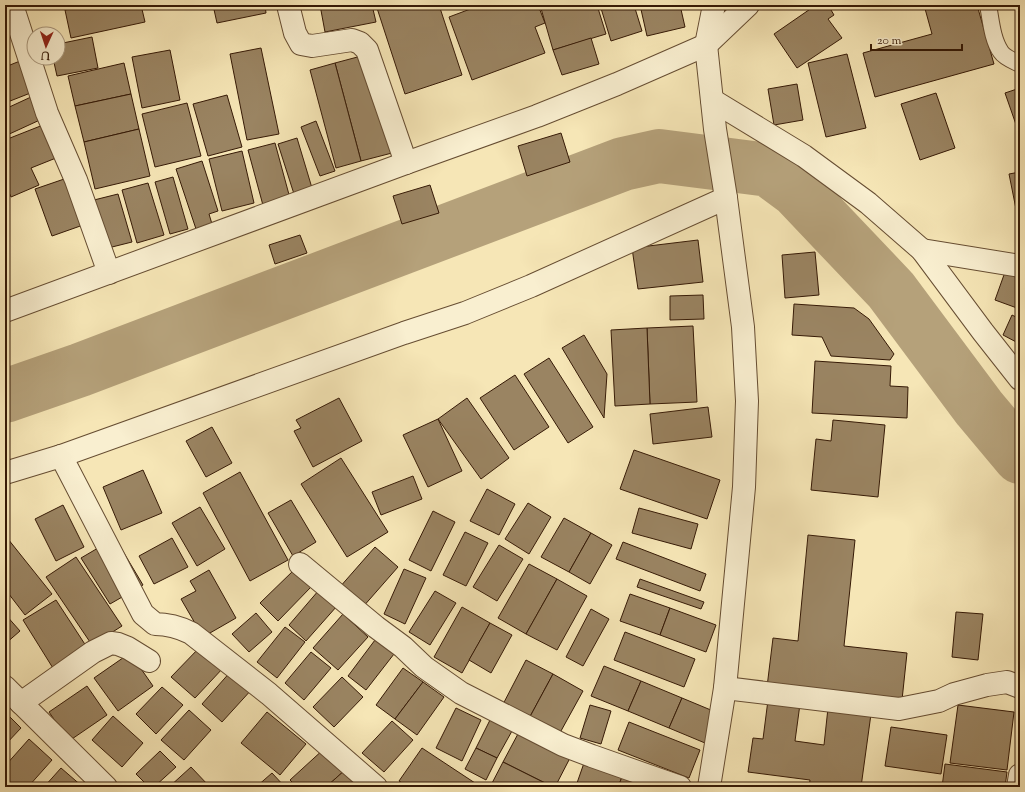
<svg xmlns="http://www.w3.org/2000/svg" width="1025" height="792" font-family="'Sorts Mill Goudy',serif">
<rect width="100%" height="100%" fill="#f6e6b6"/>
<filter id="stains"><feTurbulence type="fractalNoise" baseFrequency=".005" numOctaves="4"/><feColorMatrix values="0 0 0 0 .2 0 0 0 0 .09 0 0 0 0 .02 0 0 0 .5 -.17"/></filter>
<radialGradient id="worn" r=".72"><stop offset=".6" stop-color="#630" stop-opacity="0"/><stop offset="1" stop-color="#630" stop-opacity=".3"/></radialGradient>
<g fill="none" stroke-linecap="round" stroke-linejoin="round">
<path stroke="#b5a17a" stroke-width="54" d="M5,396L80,370L623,164L659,156L769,170L796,190L891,290L979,408L1020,457"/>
</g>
<g fill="#9a8462" stroke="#361a06">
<path d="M69,5H141L145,22L71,38L65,10L70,9Z"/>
<path d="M213,5H265L266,13L217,23Z"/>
<path d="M320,5H372L376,22L325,32Z"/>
<path d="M376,5H439L462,75L405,94Z"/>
<path d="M481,5H538L545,23L535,27L545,53L472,80L449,17Z"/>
<path d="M540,5H597L606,34L553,50Z"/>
<path d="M600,5H634L642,31L611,41Z"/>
<path d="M640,5H680L685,27L647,36Z"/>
<path d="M816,5H828L834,15L828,19L842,38L797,68L774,34Z"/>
<path d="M924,5H977L994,64L875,97L863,53L932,34Z"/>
<path d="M92,37L98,68L57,76L53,58H58V44Z"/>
<path d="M591,38L599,64L562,75L553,50Z"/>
<path d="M261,48L279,134L247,140L230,54Z"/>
<path d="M170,50L180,100L142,108L132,57Z"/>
<path d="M847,54L866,128L826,137L808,63Z"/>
<path d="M365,55L392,153L361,161L335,63Z"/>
<path d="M20,61L33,92L5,103V67Z"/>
<path d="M124,63L131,94L75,106L68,76Z"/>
<path d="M335,63L361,161L336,168L310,70Z"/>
<path d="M797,84L803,120L774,125L768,89Z"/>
<path d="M1020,88V136L1005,93Z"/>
<path d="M936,93L955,148L920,160L901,104Z"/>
<path d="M131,94L139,129L84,142L75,106Z"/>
<path d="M227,95L242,147L208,156L193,104Z"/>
<path d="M31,97L42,119L5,136V109Z"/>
<path d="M187,103L201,156L155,167L142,114Z"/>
<path d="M316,121L335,171L320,176L301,127Z"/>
<path d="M43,125L56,158L31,168L39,185L11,197L5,183V140Z"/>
<path d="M139,129L150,176L95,189L84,142Z"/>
<path d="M561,133L570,162L527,176L518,146Z"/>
<path d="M297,138L312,188L294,194L278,144Z"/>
<path d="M275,143L291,202L264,209L248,150Z"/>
<path d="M242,151L254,203L222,211L209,159Z"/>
<path d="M202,161L218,211L209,214L212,224L196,229L176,169Z"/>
<path d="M1020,172V229L1009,174Z"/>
<path d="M70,177L86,224L52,236L35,189Z"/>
<path d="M173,177L188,229L170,234L155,182Z"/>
<path d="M148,183L164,235L137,243L122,190Z"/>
<path d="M430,185L439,213L402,224L393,196Z"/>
<path d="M118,194L132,242L108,248L94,200Z"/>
<path d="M300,235L307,253L275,264L269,245Z"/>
<path d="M698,240L703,282L638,289L632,248Z"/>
<path d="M815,252L819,295L785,298L782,255Z"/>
<path d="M1005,272L1020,278V299L1017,308L995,300Z"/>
<path d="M703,295L704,319L670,320V296Z"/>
<path d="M794,304L854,308L869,319L894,354L890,360L831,356L822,337L792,335Z"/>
<path d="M1012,315L1020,319V344L1003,335Z"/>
<path d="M693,326L697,402L650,404L647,328Z"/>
<path d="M647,328L650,404L615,406L611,330Z"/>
<path d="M584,335L607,374L604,418L562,348Z"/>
<path d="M549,358L593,427L568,443L524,374Z"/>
<path d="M815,361L891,366L890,386L908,387L907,418L812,413Z"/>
<path d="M515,375L549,427L514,450L480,398Z"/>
<path d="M339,398L362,441L313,467L294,431L301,428L296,420Z"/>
<path d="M467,398L509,458L481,479L438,419Z"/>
<path d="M708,407L712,437L653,444L650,414Z"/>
<path d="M438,419L462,471L428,487L403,435Z"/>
<path d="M833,420L885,425L878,497L811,490L816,439L831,441Z"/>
<path d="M212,427L232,463L206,477L186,441Z"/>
<path d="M634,450L720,480L707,519L620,489Z"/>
<path d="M341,458L388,532L347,557L301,484Z"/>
<path d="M143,470L162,513L121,530L103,487Z"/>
<path d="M240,472L288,560L250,581L203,493Z"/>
<path d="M413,476L422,499L381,515L372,492Z"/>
<path d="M487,489L515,504L499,535L470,521Z"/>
<path d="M291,500L316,542L293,556L268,513Z"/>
<path d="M528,503L551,517L529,554L505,539Z"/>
<path d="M63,505L84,547L56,561L35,519Z"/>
<path d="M200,507L225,549L197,566L172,523Z"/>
<path d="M639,508L698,524L691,549L632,533Z"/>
<path d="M433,511L455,522L431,571L409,560Z"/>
<path d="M564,518L591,533L569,572L541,557Z"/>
<path d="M465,532L488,543L466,586L443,575Z"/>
<path d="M591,533L612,545L590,584L569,572Z"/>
<path d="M808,535L855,540L844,646L907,653L902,700L767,687L773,638L798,641Z"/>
<path d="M115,538L143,585L110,604L81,558Z"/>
<path d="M172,538L188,567L154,584L139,556Z"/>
<path d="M8,539L52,594L25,615L5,589V542Z"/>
<path d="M623,542L706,574L700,591L616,559Z"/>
<path d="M499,545L523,559L497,601L473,587Z"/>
<path d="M375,547L398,567L362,608L339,588Z"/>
<path d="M76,557L122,626L92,645L46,577Z"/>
<path d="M529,564L557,579L526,634L498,618Z"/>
<path d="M404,569L426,578L405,624L384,614Z"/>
<path d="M209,570L236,618L203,637L181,599L196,591L190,581Z"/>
<path d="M294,570L311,587L278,621L260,603Z"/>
<path d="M557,579L587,596L557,650L526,634Z"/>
<path d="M640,579L704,602L701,609L637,587Z"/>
<path d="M319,590L337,606L306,641L289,625Z"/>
<path d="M435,591L456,603L430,645L409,632Z"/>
<path d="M630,594L670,608L660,635L620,621Z"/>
<path d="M56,600L90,652L56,673L23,620Z"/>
<path d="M462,607L490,623L462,673L434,657Z"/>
<path d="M670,608L716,625L706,652L660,635Z"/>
<path d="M591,609L609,619L583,666L566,657Z"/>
<path d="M956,612L983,614L978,660L952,657Z"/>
<path d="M256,613L272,632L249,652L232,634Z"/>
<path d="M5,614L20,631L5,644Z"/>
<path d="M343,614L368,637L338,670L313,648Z"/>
<path d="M490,623L512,635L491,673L469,660Z"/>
<path d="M285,627L305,642L277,678L257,662Z"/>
<path d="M625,632L695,659L684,687L614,660Z"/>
<path d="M375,640L394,654L366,690L348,676Z"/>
<path d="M201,646L224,667L195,698L171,677Z"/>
<path d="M311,652L331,668L304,700L285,683Z"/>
<path d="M130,653L153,686L118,711L94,678Z"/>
<path d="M526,660L553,674L526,724L500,710Z"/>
<path d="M604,666L641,681L628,711L591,696Z"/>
<path d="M403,668L423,682L395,719L376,705Z"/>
<path d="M232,670L253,688L222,722L202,704Z"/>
<path d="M553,674L583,691L556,740L526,724Z"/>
<path d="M342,677L363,697L334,727L313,707Z"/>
<path d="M641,681L682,698L669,728L628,711Z"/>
<path d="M423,682L444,697L417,735L395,719Z"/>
<path d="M87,686L107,715L69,741L49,712Z"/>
<path d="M162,687L183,705L156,734L136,714Z"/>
<path d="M682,698L718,713L705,743L669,728Z"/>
<path d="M768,700L800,704L795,741L824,745L828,708L871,714L861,787H809L810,780L748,772L753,738L763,739Z"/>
<path d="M590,705L611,711L601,744L580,738Z"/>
<path d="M958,705L1014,712L1007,770L950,763Z"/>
<path d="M456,708L481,720L462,761L436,748Z"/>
<path d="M189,710L211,730L184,760L161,740Z"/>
<path d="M5,712L21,728L5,745Z"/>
<path d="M267,712L306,744L280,775L241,743Z"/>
<path d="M113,716L143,743L122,767L92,740Z"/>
<path d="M490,720L512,731L497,758L476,748Z"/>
<path d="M392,721L413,740L384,772L362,753Z"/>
<path d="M629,722L700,750L689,778L618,750Z"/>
<path d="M891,727L947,735L941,774L885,766Z"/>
<path d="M519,732L570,758L555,787H553L503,762Z"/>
<path d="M29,739L52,760L28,787H5V766Z"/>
<path d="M325,748L345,770L326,787H297L290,780Z"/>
<path d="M422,748L475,783L472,787H409L399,781Z"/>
<path d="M476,748L497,758L486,780L465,769Z"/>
<path d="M160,751L176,767L154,787H149L136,774Z"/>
<path d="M503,762L553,787H490Z"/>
<path d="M584,763L622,777L618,787H589L577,783Z"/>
<path d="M945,764L1007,772L1005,787H942Z"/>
<path d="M191,767L209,786L207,787H169Z"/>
<path d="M61,768L83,787H44Z"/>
<path d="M345,770L361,787H326Z"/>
<path d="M272,773L285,787H256Z"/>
<path d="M622,777L651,787H618Z"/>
</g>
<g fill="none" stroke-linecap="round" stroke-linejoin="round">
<g stroke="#664d32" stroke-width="18">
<path id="service" d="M988,5C991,20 992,39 1001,52C1005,58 1014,61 1020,64"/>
</g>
<g stroke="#664d32" stroke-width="24">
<g id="minor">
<path d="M12,5L47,113L76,180L109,273"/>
<path d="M288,5L295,33L301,44L312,46L352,40L360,43L367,50L406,163"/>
<path d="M706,45L748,5"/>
<path d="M712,100L804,156L868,203L922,250L983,332L1020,379"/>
<path d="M922,250L1020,266"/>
<path d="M61,456L143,614L155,624C168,624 179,627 191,633L269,694L376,787"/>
<path d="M5,473L61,456L404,333L465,313L531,286L726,198"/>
<path d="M300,564L376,627L403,647L424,667L461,693L563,745L592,756L680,787"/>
<path d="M5,687L106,787"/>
<path d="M725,688L899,709L939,701L954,694L987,685L1007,682L1020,687"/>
<path d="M21,703L93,652L111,643L118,644L128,648L149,661"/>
<path d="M1018,787L1020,775"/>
</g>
</g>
<g stroke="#664d32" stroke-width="24">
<g id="tertiary">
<path d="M5,311L406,163L537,116L617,84L706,45"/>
<path d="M709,787L725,688L744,487L747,401L743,327L726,198L715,129L706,45L714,5"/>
</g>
</g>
<use href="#service" stroke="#f9efd0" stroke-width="16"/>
<use href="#minor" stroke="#f9efd0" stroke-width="22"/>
<use href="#tertiary" stroke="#f9efd0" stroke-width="22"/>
</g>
<rect width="1025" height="792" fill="none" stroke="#f6e6b6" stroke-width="20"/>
<rect x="6" y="6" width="1013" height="780" fill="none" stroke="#361a06" stroke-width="2"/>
<rect x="10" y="10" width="1005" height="772" fill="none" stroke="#361a06"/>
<g transform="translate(46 46) rotate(183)"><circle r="19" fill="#f9efd0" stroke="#ab9a7f"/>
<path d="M0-3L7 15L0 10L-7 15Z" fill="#8f2418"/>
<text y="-6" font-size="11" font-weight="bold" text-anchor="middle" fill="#361a06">U</text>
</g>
<path d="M871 44v6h91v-6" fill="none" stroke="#361a06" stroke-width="2"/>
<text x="877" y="44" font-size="12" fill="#361a06" stroke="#f9efd0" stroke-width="3" paint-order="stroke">20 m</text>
<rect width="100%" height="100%" filter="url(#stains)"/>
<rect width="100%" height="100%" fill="url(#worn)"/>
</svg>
